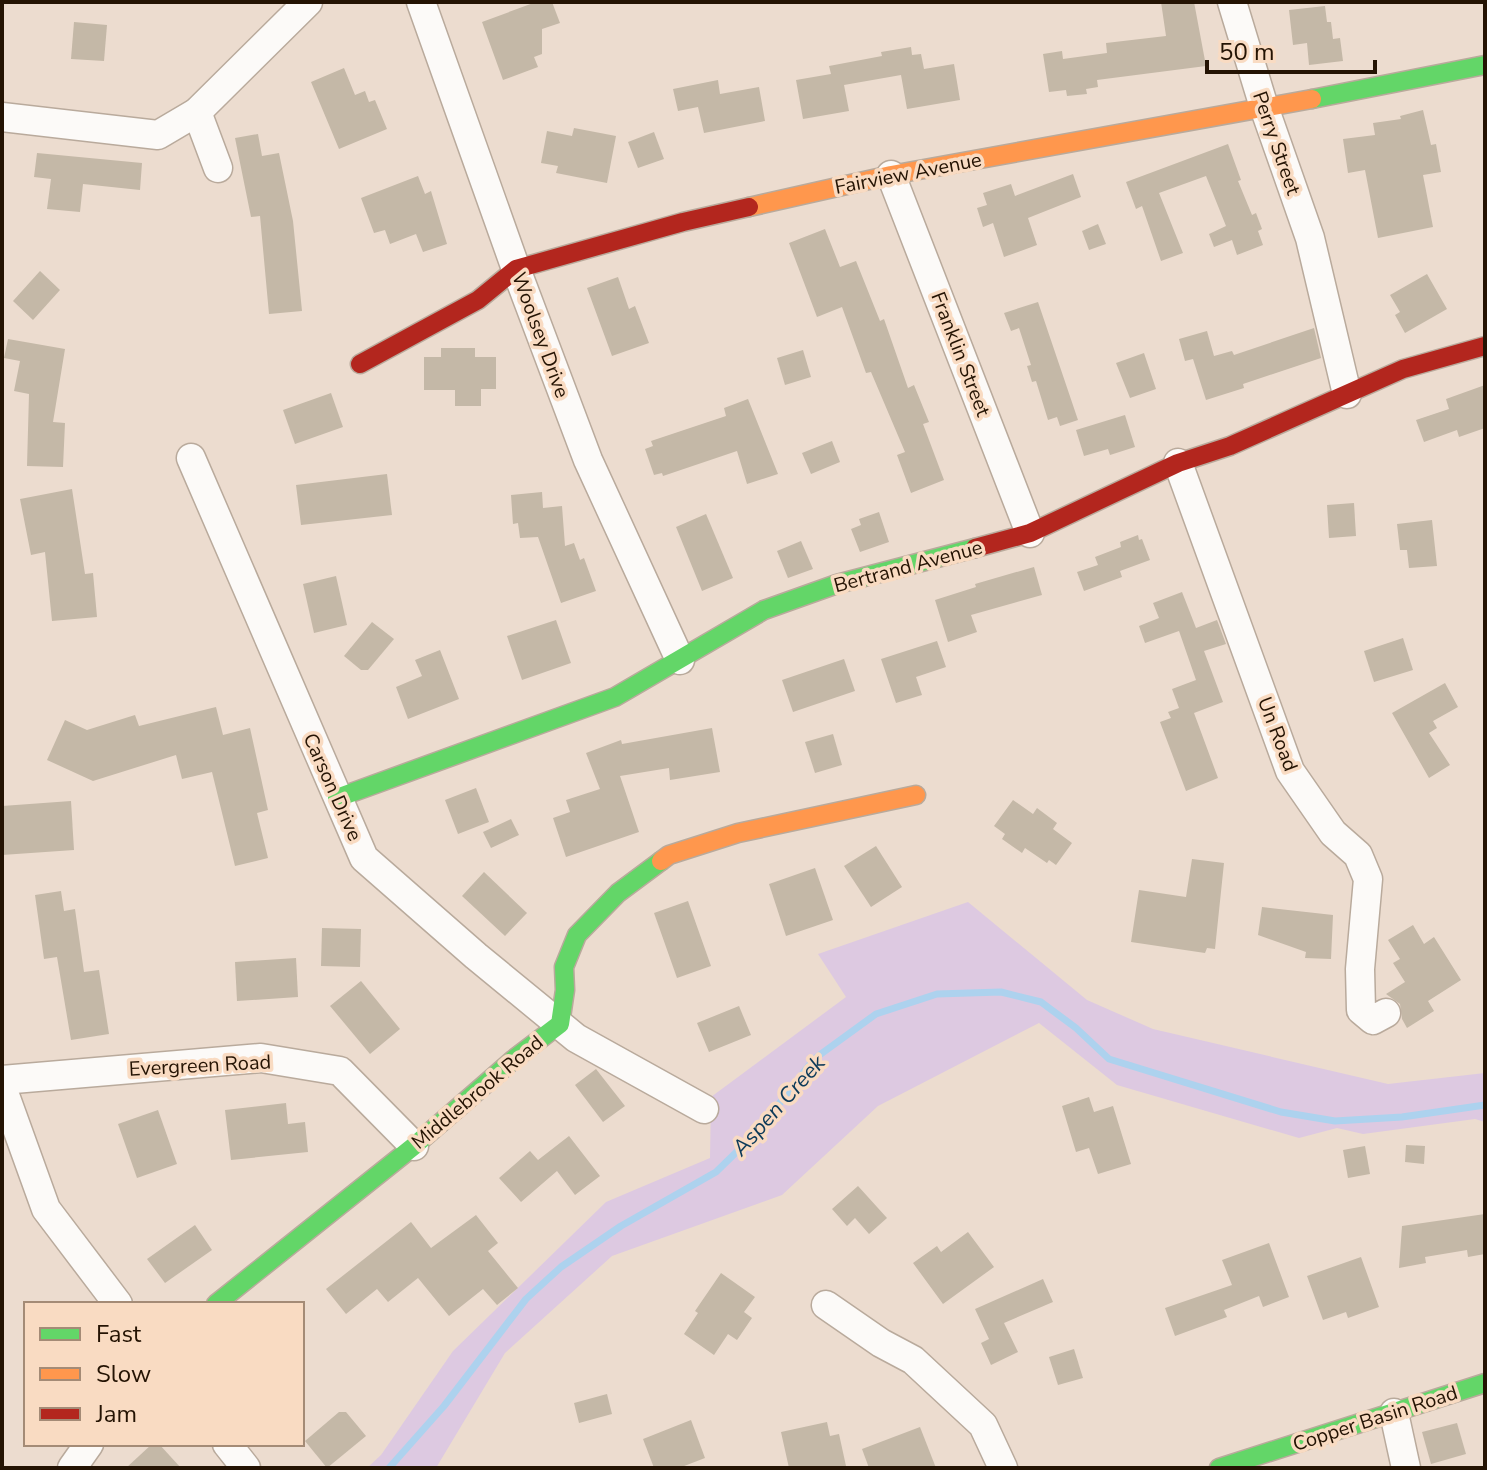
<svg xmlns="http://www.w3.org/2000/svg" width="1487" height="1470" font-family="'Nunito Sans',sans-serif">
<rect width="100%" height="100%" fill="#ecdccf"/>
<path fill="#ddc9e1" d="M968,902L1087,1000L1153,1029L1388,1084L1485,1073V1122L1475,1119L1363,1134L1337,1128L1299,1138L1117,1085L1039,1023L878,1106L782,1195L612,1256L505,1353L436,1468H367L381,1455L453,1351L606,1202L710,1158L711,1097L846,997L818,954Z"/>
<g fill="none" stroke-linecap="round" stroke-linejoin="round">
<path stroke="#add2ee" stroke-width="7" d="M389,1468L444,1406L526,1299L561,1267L621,1226L716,1172L758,1131L814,1059L876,1014L937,994L1001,992L1041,1002L1076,1028L1109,1059L1281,1112L1335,1121L1402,1117L1485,1105"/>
</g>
<g fill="#c4b8a7">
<path d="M536,2H552L560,23L542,29V54L534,57L538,67L503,80L482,22Z"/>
<path d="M1161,2H1194L1206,66L1097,80L1098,87L1086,89L1087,94L1067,96L1066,90L1049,92L1043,54L1062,51L1063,59L1107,53L1106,43L1166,36Z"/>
<path d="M1325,6L1327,22H1331L1333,39L1340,38L1343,61L1309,65L1307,43L1293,45L1289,10Z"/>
<path d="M74,22L107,25L104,61L71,59Z"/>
<path d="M911,47L912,55L921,54L924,69L954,64L960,100L907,109L901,75L844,85L849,111L803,119L796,80L831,74L829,66L882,56L881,52Z"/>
<path d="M344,68L355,95L365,91L369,102L375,100L387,129L339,149L311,82Z"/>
<path d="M718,80L720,94L759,87L765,121L704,133L698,107L678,111L673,89Z"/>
<path d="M1423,110L1431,145L1436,144L1441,172L1423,175L1433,227L1378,238L1365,170L1348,173L1343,139L1375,135L1373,123L1401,119L1400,116Z"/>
<path d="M574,128L616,136L607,183L556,173L558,166L541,163L547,131L572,136Z"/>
<path d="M654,132L664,159L638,168L628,142Z"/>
<path d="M258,134L262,156L279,153L293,221L302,311L269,314L260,216L251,217L235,138Z"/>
<path d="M1228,144L1241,180L1238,181L1252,215L1256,213L1262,229L1258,231L1263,245L1237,255L1232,240L1214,247L1209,234L1226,226L1206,176L1159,193L1183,253L1161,261L1142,206L1136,209L1126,182Z"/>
<path d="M37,153L142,163L140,190L83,184L80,212L47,209L51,179L34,177Z"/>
<path d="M1073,174L1081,197L1028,218L1037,245L1004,257L993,223L983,227L977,208L987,205L983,193L1011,184L1015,196Z"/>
<path d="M418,176L425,194L431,191L447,244L423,252L416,234L390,244L385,230L374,233L361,198Z"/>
<path d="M1098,224L1106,244L1089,250L1082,231Z"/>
<path d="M825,229L840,267L856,261L880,321L884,319L908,388L914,385L929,422L923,424L944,480L911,493L897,455L905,452L871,372L866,373L842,307L817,317L789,243Z"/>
<path d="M40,271L60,290L33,320L13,301Z"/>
<path d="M1427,274L1447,309L1405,333L1395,315L1400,312L1390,295Z"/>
<path d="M618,277L629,309L635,306L649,343L612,356L587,288Z"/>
<path d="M1038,302L1078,420L1060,426L1057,417L1048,420L1036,381L1032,382L1027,366L1031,365L1019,328L1011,331L1004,313Z"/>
<path d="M1314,328L1321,358L1243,384L1244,388L1206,400L1193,359L1185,361L1179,339L1207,331L1214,356L1232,351L1234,355Z"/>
<path d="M8,339L65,349L53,422L65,423L63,467L27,466L29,394L14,391L20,361L4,358Z"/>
<path d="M441,348H475V357H496V389H481V406H455V390H424V357H441Z"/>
<path d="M803,350L811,377L785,385L777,358Z"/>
<path d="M1144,353L1156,389L1130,398L1116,363Z"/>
<path d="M1485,385V428L1459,437L1457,430L1424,442L1416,420L1449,409L1446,399Z"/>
<path d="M331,393L343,427L295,444L283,410Z"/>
<path d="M748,399L778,474L747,484L737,451L663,476L662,473L654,475L645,449L653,446L651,441L726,416L724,408Z"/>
<path d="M1125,415L1135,447L1110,455L1108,449L1084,456L1076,430Z"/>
<path d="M832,441L840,462L811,474L802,453Z"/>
<path d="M387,474L392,515L301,525L296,485Z"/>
<path d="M72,489L85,574L93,573L97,617L52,621L45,552L31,555L20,499Z"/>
<path d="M542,492L543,508L562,506L565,546L574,543L580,560L584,558L596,591L561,603L538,537L520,538L518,523L513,524L511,495Z"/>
<path d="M1354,503L1356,536L1329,538L1327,505Z"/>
<path d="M879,512L889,542L860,552L851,529L861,525L859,519Z"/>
<path d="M706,514L733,578L702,591L676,527Z"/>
<path d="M1432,520L1437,566L1409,568L1407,550H1400L1397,524Z"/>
<path d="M1138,535L1139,540L1142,539L1150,560L1120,571L1122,577L1084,591L1077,572L1098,565L1095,557L1121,547L1120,542Z"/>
<path d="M801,541L813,569L788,578L777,551Z"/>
<path d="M1034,567L1042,595L971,615L977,632L948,642L935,600L976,587L975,584Z"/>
<path d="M336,576L347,625L314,633L303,584Z"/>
<path d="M1182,592L1196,628L1217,620L1226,644L1204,651L1223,702L1194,713L1218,778L1186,791L1160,722L1171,718L1168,712L1179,708L1172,689L1196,680L1179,631L1145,643L1139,626L1159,618L1153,603Z"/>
<path d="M556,620L571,663L522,680L507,636Z"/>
<path d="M372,622L394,639L368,670H361L344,656Z"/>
<path d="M1403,638L1413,670L1374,682L1364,651Z"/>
<path d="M937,641L946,667L916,677L922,695L896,703L881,659Z"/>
<path d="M440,650L459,699L408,719L396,687L422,676L415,660Z"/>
<path d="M844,659L855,691L793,712L782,680Z"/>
<path d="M1445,683L1458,707L1433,721L1437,728L1429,733L1450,765L1429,778L1392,713Z"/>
<path d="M216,707L223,735L250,728L268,810L257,813L268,858L235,866L212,772L182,779L176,755L93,781L47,760L65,720L87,730L135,715L139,726Z"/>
<path d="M712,728L720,772L670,780L669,768L620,776L639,832L566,857L553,818L570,812L566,800L600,789L586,753L621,740L622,744Z"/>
<path d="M833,734L842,765L815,773L805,742Z"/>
<path d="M476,788L489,822L458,834L445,800Z"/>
<path d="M1013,800L1033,814L1037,808L1057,823L1053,829L1072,843L1056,865L1049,860L1047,863L1025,848L1022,853L1002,839L1005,834L994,826Z"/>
<path d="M71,801L74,850L2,855V806Z"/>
<path d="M511,819L519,835L491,848L483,832Z"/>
<path d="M876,846L902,887L871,907L844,866Z"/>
<path d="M1192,859L1224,863L1215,949L1207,948L1205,953L1131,942L1139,890L1186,897Z"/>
<path d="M815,868L833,920L786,936L769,884Z"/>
<path d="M484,872L527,913L505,936L462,896Z"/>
<path d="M61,891L64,911L75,909L84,972L99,970L109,1034L71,1040L57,957L44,959L35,895Z"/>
<path d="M688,901L711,966L677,978L654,913Z"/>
<path d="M1262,907L1333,915L1331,959L1305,958L1306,952L1258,935Z"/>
<path d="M1413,925L1424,944L1434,937L1461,980L1428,1001L1434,1011L1407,1028L1402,1019L1400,1004L1386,994L1405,982L1393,963L1400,959L1388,940Z"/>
<path d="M322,928L361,929L360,967L321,966Z"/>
<path d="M296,958L298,997L237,1001L235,962Z"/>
<path d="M361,981L400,1029L370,1054L330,1006Z"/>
<path d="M739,1006L751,1035L709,1052L697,1023Z"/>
<path d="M596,1069L625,1106L603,1122L575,1085Z"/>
<path d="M1089,1097L1094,1112L1113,1106L1131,1164L1098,1174L1089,1148L1076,1152L1062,1106Z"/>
<path d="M286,1103L288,1124L305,1122L308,1152L231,1160L225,1110Z"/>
<path d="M158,1110L177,1164L137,1178L118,1124Z"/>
<path d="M569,1136L600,1176L575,1195L557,1171L521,1202L499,1178L530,1151L538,1160Z"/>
<path d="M1406,1145L1425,1146L1424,1164L1405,1162Z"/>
<path d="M1365,1146L1370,1174L1348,1178L1343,1150Z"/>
<path d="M858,1186L887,1218L869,1234L855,1218L847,1226L832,1209Z"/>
<path d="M1485,1214V1254L1468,1257L1467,1250L1425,1257L1426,1263L1399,1268L1402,1226Z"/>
<path d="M476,1215L498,1243L488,1251L518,1288L497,1305L483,1289L449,1316L418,1278L388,1302L377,1289L346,1314L326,1289L411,1222L431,1248Z"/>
<path d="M195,1225L212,1250L165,1283L147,1259Z"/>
<path d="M968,1232L994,1267L943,1304L913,1263L937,1246L941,1252Z"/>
<path d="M1269,1243L1289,1297L1263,1307L1259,1296L1224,1310L1227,1317L1175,1336L1165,1308L1232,1285L1222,1260Z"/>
<path d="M1361,1257L1379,1307L1348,1318L1346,1312L1323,1320L1307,1276Z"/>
<path d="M721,1273L755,1297L744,1312L752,1318L737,1340L728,1334L714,1355L684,1334L698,1313L695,1311Z"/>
<path d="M1043,1279L1053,1302L1004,1323L1018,1352L991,1365L981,1343L989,1339L975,1309Z"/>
<path d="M1074,1349L1083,1378L1058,1385L1049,1357Z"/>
<path d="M607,1394L612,1414L579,1423L574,1403Z"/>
<path d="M339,1412H346L366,1436L327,1468L305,1441Z"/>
<path d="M691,1420L705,1458L679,1468H654L643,1439Z"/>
<path d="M827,1422L830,1436L839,1434L846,1466L789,1468L781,1432Z"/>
<path d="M1457,1423L1466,1454L1431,1464L1422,1432Z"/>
<path d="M920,1427L936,1468H869L862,1449Z"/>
<path d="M152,1444H159L181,1468H126Z"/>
</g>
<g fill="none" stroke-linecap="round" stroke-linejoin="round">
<g stroke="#b9aa9c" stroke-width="31">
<g id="street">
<path d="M421,2L516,269L588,460L680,660"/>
<path d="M1232,2L1264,107L1310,238L1347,394"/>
<path d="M197,112L218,168"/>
<path d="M2,117L158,135L197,112L308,2"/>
<path d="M891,175L1030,533"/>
<path d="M191,458L364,858L476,956L576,1038L704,1109"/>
<path d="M1178,463L1290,771L1333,833L1358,855L1368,879L1360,969L1361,1010L1373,1020L1386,1013"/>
<path d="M2,1080L261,1058L340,1071L414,1146"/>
<path d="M2,1087L46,1209L118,1304"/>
<path d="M826,1305L881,1343L913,1360L983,1425L1003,1468"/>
<path d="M1394,1413L1406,1468"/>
<path d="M227,1444L246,1468"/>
<path d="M72,1468L89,1444"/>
</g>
</g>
<g stroke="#b9aa9c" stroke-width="21">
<g id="fast">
<path d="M1312,99L1485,65"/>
<path d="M337,798L615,697L764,610L837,584L975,548"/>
<path d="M216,1304L414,1146L514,1059L560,1024L565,990L564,967L577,935L618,893L661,861"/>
<path d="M1219,1468L1485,1383"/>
</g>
</g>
<g stroke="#b9aa9c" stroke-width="21">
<g id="slow">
<path d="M749,207L891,175L1312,99"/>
<path d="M661,861L669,855L738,833L916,795"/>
</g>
</g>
<g stroke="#b9aa9c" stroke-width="21">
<g id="jam">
<path d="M360,364L478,300L516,269L683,222L749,207"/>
<path d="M975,548L1030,533L1178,463L1230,446L1403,369L1485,346"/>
</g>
</g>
<use href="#street" stroke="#fcfaf8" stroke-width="28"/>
<use href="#fast" stroke="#63d668" stroke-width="18"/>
<use href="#slow" stroke="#ff974d" stroke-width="18"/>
<use href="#jam" stroke="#b3261e" stroke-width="18"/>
</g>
<g text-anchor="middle" stroke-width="7" stroke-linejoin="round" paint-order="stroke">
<g font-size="20" fill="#241303" stroke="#f9dbc2">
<text transform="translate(1277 143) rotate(71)" y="7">Perry Street</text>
<text transform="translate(908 173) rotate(-11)" y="7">Fairview Avenue</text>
<text transform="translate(541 335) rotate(70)" y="7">Woolsey Drive</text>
<text transform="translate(961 354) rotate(69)" y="7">Franklin Street</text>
<text transform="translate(908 566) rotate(-15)" y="7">Bertrand Avenue</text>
<text transform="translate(1278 734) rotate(69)" y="7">Un Road</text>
<text transform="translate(333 787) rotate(66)" y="7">Carson Drive</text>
<text transform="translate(200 1065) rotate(-3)" y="7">Evergreen Road</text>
<text transform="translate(477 1092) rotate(-40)" y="7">Middlebrook Road</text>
<text transform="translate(1375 1418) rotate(-18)" y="7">Copper Basin Road</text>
</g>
<g font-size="22" font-style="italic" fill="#0c3a59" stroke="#f9dbc2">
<text transform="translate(778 1105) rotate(-48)" y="8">Aspen Creek</text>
</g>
</g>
<rect width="1487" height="1470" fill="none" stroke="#241303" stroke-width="8"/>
<rect x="24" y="1302" width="280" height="144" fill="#f9dbc2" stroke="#a48b76" stroke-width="2"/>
<rect x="40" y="1328" width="40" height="12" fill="#63d668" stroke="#a48b76" stroke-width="2"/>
<text x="96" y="1342" font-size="24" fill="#241303">Fast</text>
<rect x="40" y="1368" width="40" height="12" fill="#ff974d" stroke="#a48b76" stroke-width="2"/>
<text x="96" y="1382" font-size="24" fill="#241303">Slow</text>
<rect x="40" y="1408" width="40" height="12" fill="#b3261e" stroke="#a48b76" stroke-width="2"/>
<text x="96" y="1422" font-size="24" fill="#241303">Jam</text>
<path d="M1207 60v12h168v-12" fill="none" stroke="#241303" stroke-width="4"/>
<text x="1219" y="60" font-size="24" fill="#241303" stroke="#f9dbc2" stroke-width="6" paint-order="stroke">50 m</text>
</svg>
